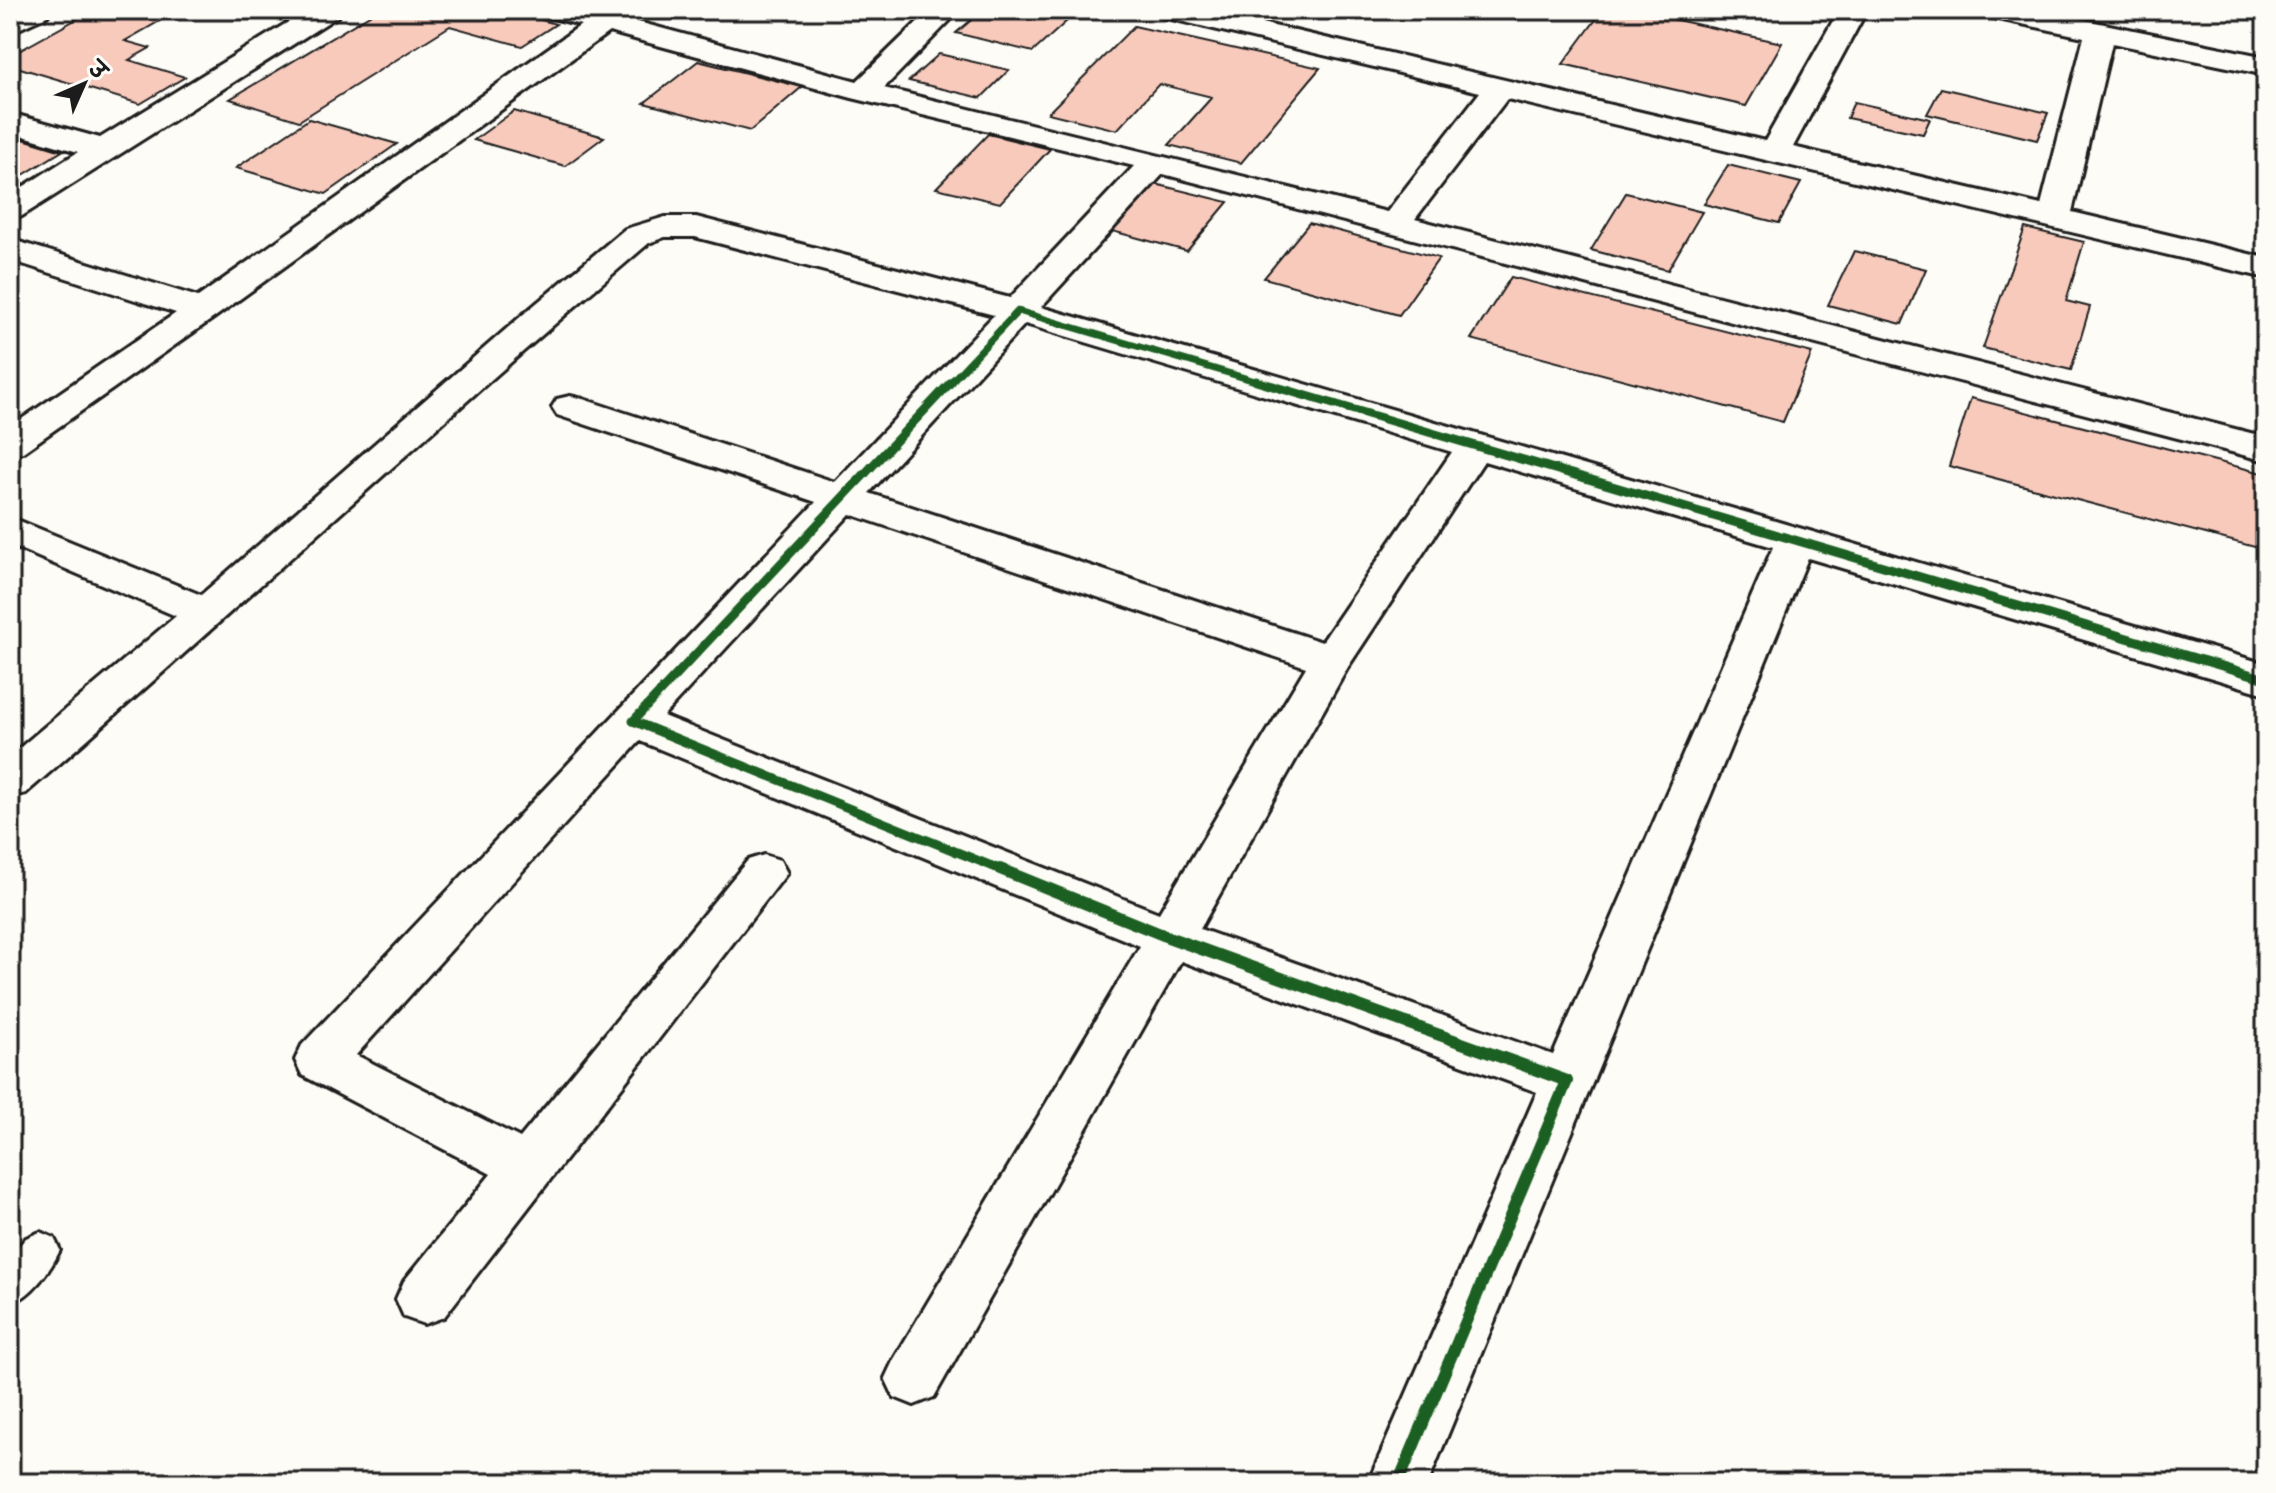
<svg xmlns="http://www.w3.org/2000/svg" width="2276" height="1493" font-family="'Gochi Hand','Playpen Sans Deva',sans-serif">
<rect width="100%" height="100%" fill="#fdfcf7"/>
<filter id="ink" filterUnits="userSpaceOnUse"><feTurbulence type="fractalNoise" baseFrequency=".0125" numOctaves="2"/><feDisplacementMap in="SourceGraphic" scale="16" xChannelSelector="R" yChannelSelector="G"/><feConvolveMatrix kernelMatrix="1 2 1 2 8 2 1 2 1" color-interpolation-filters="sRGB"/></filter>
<g filter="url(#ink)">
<g fill="#f8cabc" stroke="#1c1c1c" stroke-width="2">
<path d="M93,10H179L125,41L150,48L129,60L185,77L140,104L10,65V56Z"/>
<path d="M378,10H506L556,24L522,46L450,26L299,121L230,99Z"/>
<path d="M983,10H1079L1033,52L956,33Z"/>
<path d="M1603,10H1631L1782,43L1746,106L1563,64Z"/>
<path d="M1134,26L1320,68L1241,163L1169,145L1212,97L1159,84L1117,130L1048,113Z"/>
<path d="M939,54L1009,70L981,98L909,81Z"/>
<path d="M698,61L802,87L750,131L644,103Z"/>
<path d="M1941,88L2048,113L2037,140L1927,114Z"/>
<path d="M1854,102L1930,119L1923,134L1847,118Z"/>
<path d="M514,111L604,137L565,166L474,140Z"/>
<path d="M309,119L397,144L326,194L236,168Z"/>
<path d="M988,134L1050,149L1000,203L936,188Z"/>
<path d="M10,135L62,151L10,183Z"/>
<path d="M1728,165L1801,183L1779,223L1704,204Z"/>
<path d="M1155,184L1228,202L1187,251L1112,231Z"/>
<path d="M1626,193L1702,212L1668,270L1591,250Z"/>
<path d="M1309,223L1439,258L1399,315L1264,278Z"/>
<path d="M2025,228L2084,242L2066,301L2090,307L2071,370L1983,348Z"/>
<path d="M1854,251L1926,269L1902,324L1828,305Z"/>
<path d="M1511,277L1812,353L1783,422L1471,339Z"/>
<path d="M1971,398L2266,474V550L1949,466Z"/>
</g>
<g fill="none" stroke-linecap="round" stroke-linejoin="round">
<g stroke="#1c1c1c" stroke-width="6">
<path id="lane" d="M40,1232L54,1238L60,1250C50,1271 32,1296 10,1304V1256L26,1238Z"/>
</g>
<g stroke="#1c1c1c" stroke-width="6">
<g id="street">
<path d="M15,10H51L47,16L10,33V13Z"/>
<path d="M308,10H342L338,16L22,216L10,219V195L78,152L10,132V113L100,138Z"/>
<path d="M541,10H636L627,19L857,81L930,10H960L884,88L1387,212L1480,92L1159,16L1155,10H1206L1765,141L1839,10H1867L1793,147L2041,205L2084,37L1984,16L1980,10H2036L2266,57V75L2112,43L2072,212L2266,258V278L1507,99L1415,219L2266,437V461L1163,174L1041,307L2266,664V694L1808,558L1428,1483H1368L1537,1092L1181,961L934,1397L914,1405L894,1397L885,1378L894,1359L1140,946L640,741L356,1055L520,1138L748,860L764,855L780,860L787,873L444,1317L424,1324L404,1317L396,1299L404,1281L491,1174L302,1075L295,1060L302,1045L816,502L557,415L552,407L557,399L570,396L583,399L835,482L994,315L695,237H665L649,243C438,422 235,611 26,793L10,797V756L176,616L10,545V517L201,595L526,312L625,229L665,217H696L1010,298L1134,166L852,98L609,32L215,317L23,452L10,456V427L176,313L10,260V239L198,297L581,25L545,16ZM1025,324L1452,452L1322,642L869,493ZM1484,461L1773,547L1553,1055L1200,929L1348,667ZM850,514L1306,667L1159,913L663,716Z"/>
</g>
</g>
<use href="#lane" fill="#fdfcf7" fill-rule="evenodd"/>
<use href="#street" fill="#fdfcf7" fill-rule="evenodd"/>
<g stroke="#fdfcf7" stroke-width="11">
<path id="cycleway-far2" d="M950,383L1018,311L1262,383"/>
</g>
<g stroke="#fdfcf7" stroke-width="14">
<g id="cycleway-far1">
<path d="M952,381L633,721L1004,871"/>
<path d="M1256,381L2266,679"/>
</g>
</g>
<g stroke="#fdfcf7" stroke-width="17">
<path id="cycleway" d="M1000,869L1168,937L1567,1081L1398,1483"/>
</g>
<use href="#cycleway-far2" stroke="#1b5e20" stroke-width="7"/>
<use href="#cycleway-far1" stroke="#1b5e20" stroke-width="9"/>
<use href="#cycleway" stroke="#1b5e20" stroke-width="12"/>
</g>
</g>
<rect width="2276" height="1493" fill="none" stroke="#fdfcf7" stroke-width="40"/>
<rect x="20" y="20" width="2236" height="1453" fill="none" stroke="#1c1c1c" stroke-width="3" filter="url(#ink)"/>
<g transform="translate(84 84) rotate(45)" stroke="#fdfcf7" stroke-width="6" paint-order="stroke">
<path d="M0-6L14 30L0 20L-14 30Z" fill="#1c1c1c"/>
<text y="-12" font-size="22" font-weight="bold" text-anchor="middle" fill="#1c1c1c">उ</text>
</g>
</svg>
